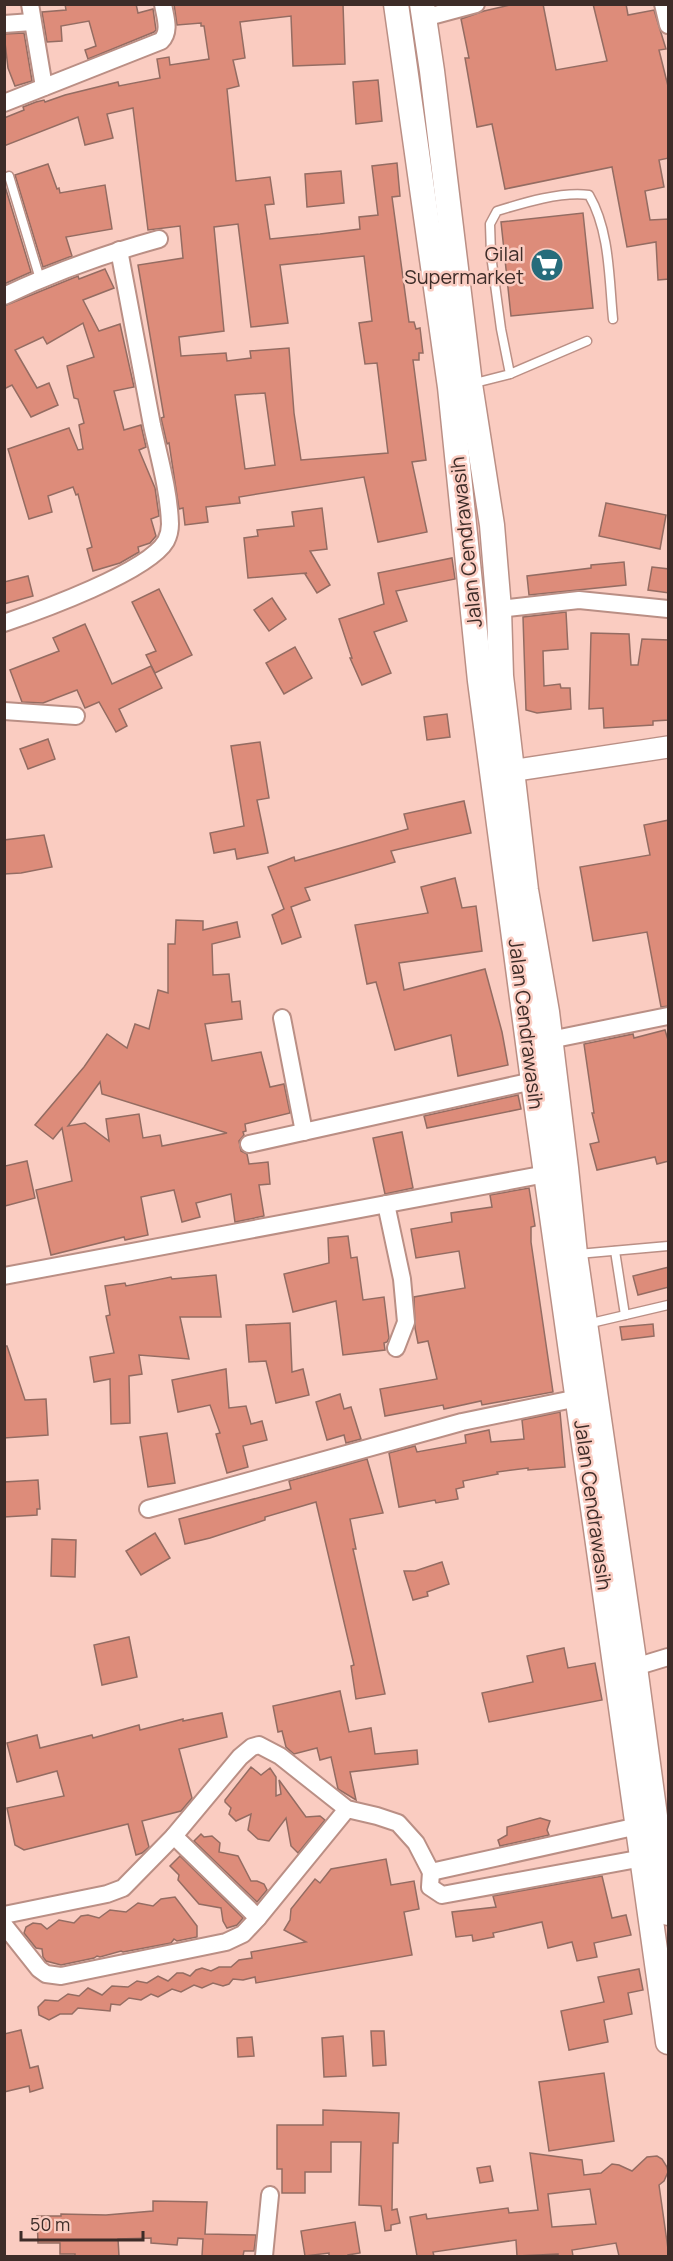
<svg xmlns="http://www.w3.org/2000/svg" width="673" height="2261" font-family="Manrope,sans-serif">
<rect width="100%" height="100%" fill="#faccc1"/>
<g fill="#dd8c7a" stroke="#946c62" stroke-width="1.5" fill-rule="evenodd">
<path d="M65,4H136L138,13L153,9L156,30L154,32L88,59L85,50L96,46L89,21L61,26L62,41L47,42L42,12L66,10Z"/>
<path d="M174,4H343L345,64L293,66L291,16L240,22L245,58L233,60L239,86L227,89L236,181L270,177L274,204L265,205L270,239L320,234L360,229L359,217L378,215L372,166L397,163L400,196L392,197L409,322H414L416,329L420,328L423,353H419V360H413L426,460L412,462L427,532L378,542L364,477L239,497L240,503L206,507L208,522L185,525L183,508L179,509L169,443L167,444L161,418L164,417L138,265L183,258L180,226L148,230L133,108L107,114L113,138L85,145L78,117L4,146V118L24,110L23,107L36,102L44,100L45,102L65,95L118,82L119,86L160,78L157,59L169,57L170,65L209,59L204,26H201V23L177,25ZM238,224L251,327L288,323L280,265L364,256L372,321L359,323L365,364L377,363L388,453L301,460L294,413L289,348L250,351L251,358L227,361L226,353L181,356L179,337L224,331L214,227ZM265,393L275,465L245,469L235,395Z"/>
<path d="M514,4H543L556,70L607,61L593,4H626L628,15L654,10L666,49L659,50L669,90V158L659,160L664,187L645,191L650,220L669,219V279L658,280L656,242L627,247L612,167L505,189L492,124L477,127L465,58H469L461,19L484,11Z"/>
<path d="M24,33L32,81L15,86L8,68L4,34Z"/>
<path d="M378,80L382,121L356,124L353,82Z"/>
<path d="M48,164L57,189L59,188L60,193L105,185L112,229L66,237L72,256L43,267L15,175Z"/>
<path d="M341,171L344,203L307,207L305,174Z"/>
<path d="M4,183L31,272L4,284Z"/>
<path d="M583,213L593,308L511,316L501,222Z"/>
<path d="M105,269L114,288L83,300L99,331L120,324L134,387L114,391L124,430L141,425L146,447L139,450L155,488L159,516L151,519L156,536L150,543L138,547L139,552L120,563L93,571L87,549L92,547L78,494L76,495L73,487L48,496L52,512L29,519L8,449L69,428L78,450L83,449L79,425L84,423L78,399L74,398L67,366L94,357L83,323L47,344L43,337L15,350L37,388L49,383L58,405L31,417L12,385L4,389V306L78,276L79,279Z"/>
<path d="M606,503L666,515L660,549L599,536Z"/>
<path d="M322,508L327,549L310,551L330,585L317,593L305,574L307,573L248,578L244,538L258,536L257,530L294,526L292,512Z"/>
<path d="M452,558L455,579L396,591L407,621L374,632L391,673L362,685L350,658H352L339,619L384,604L378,573Z"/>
<path d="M624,562L626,585L529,595L527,576L591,568V565Z"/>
<path d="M652,567L669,569V593L648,590Z"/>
<path d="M28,576L33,596L4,604V582Z"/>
<path d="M159,589L192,655L155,673L146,655L156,651L132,602Z"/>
<path d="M272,598L286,619L269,631L254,610Z"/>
<path d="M566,612L568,649L543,651L544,686L560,684L561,688H570L571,709L537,713L526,710L523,617Z"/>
<path d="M85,624L112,684L151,666L162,688L119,709L127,726L116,732L99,702L85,708L77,690L43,703L22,702L10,670L59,651L53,638Z"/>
<path d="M591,633L629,634L631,665H638L642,639L669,640V720L653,721V725L604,728L603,708L589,709Z"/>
<path d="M295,647L312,678L284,694L266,663Z"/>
<path d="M447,714L450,737L427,740L424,717Z"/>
<path d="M48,739L55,759L28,769L20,749Z"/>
<path d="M260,742L269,798L257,800L268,853L237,859L235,849L214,853L210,833L244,826L231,746Z"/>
<path d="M464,801L471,833L391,851L395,862L305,888L310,900L291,907L301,937L282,944L272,915L284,909L268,867L294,857L295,861L408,829L404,814Z"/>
<path d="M669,820V1006L661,1007L647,932L593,941L580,867L650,855L644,825Z"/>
<path d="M44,835L52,867L21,873L4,874V840Z"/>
<path d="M455,878L462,908L476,906L482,951L399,963L404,990L485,969L502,1032L508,1065L458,1076L451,1035L395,1050L376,982L367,984L355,925L428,913L421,887Z"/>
<path d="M176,920L203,921V930L237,922L240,937L212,944L213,975L229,974L232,1002L240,1001L242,1019L205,1024L212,1061L261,1052L270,1087L284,1084L290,1113L245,1124L246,1131L243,1132L244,1135L239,1141L241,1151L247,1154L249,1164L268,1162L270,1184L259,1185L264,1216L235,1222L231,1194L196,1203L200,1217L182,1222L174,1190L141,1197L148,1235L125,1240L124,1237L51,1255L36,1190L72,1181L62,1128L53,1139L35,1125L84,1067L107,1034L127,1048L135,1024L149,1029L158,990L168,993V944H175ZM100,1082L102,1094L227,1133L162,1146L160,1135L143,1138L139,1114L106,1119L109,1141L85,1123L68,1126Z"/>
<path d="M665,1030L669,1043V1161L657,1164L655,1157L597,1170L590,1144L599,1142L592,1113H594L584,1044L633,1034L634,1038Z"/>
<path d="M518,1095L521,1109L427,1128L424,1116Z"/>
<path d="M402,1132L413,1188L385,1194L373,1138Z"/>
<path d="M27,1161L35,1198L5,1206V1166Z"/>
<path d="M529,1188L535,1226L531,1227V1242L553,1392L482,1405L481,1401L444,1409L443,1405L385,1416L380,1389L437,1379L428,1341L418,1343L415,1328L414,1297L465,1288L459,1251L416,1258L411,1229L452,1222L451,1213L492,1207L490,1195Z"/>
<path d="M348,1236L351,1258L357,1257L363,1300L384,1297L389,1338L387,1342L384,1343L385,1350L343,1355L336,1301L293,1312L284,1274L329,1263L328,1238Z"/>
<path d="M669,1267V1287L638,1295L633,1276Z"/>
<path d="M216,1275L221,1317H180L189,1359L139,1355L142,1374L129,1376L130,1423L111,1424L110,1379L94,1382L90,1357L114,1353L106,1316L110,1315L105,1286L125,1283L126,1286L171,1277L172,1279Z"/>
<path d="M290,1323L292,1372L303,1369L309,1395L276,1403L266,1361L249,1362L246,1325Z"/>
<path d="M653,1324L654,1336L622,1340L620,1327Z"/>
<path d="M4,1346H7L25,1400L46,1399L48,1435L4,1438Z"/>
<path d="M226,1369L229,1408L246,1406L251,1424L262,1421L267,1440L243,1446L248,1467L227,1473L216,1434L220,1433L210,1405L178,1412L172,1380Z"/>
<path d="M340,1394L344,1409L351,1407L361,1439L346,1443L344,1435L327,1440L316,1402Z"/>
<path d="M560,1412L565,1467L528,1470V1468L497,1472L498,1474L463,1481L464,1487L456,1489L458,1499L436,1503L435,1500L399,1507L389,1453L415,1446L417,1452L466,1443L465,1435L489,1430L491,1442L524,1439L522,1420Z"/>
<path d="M167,1433L175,1483L148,1487L140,1437Z"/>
<path d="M367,1459L383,1513L350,1519L356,1549H353L385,1694L356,1699L351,1666L354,1665L316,1502L265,1517V1520L210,1538L185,1544L179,1519L291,1489L289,1481Z"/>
<path d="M38,1480L40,1509H37V1515L4,1517V1482Z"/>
<path d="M155,1533L170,1558L141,1575L126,1551Z"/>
<path d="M52,1539L76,1540L75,1577L51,1576Z"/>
<path d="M442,1562L449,1584L427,1592L428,1596L413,1600L404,1571H415Z"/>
<path d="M129,1637L137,1677L102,1685L94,1645Z"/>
<path d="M564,1648L568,1668L595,1663L602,1700L489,1722L482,1693L533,1682L527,1656Z"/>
<path d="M340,1691L349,1732L371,1728L375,1754L417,1750L418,1764L350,1772L356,1800L338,1789L331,1757L320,1760L317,1748L294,1754L286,1747L282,1731L278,1732L273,1706Z"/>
<path d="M222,1713L227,1737L179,1749L192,1798L181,1811L142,1821L149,1847L142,1853L136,1855L128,1824L24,1850L15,1845L7,1808L64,1796L57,1771L17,1782L7,1743L37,1735L40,1748L92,1735L93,1738L139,1725L140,1730L183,1719V1721Z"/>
<path d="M251,1767L261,1775L270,1768L276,1777V1796L281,1794L279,1780L306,1817L320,1816L325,1820L298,1853L291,1846L286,1818L269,1841L258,1839L248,1830L251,1814L236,1821L229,1814L231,1808L225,1802V1800Z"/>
<path d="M540,1818L550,1821L547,1830L549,1835L500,1846L498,1840L507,1835V1827Z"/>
<path d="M201,1834L204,1837L212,1836L220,1843L219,1852L238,1856L251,1881H257L264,1884L267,1890L257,1902L194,1841Z"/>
<path d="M180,1856L243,1918L237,1925L227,1928L223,1921L221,1908L199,1904L178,1880L179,1875L170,1866Z"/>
<path d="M386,1859L391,1885L414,1881L419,1909L404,1912L412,1955L256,1983L255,1977L243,1980L233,1979L229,1984L223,1986L213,1983L202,1988L194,1985L181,1992L172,1989L158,1997L151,1994L141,2000L129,1998L120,2005L111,2004L110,2011L78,2008L72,2014H60L49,2020L39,2015L38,2007L45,2000L58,2001L68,1994L79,1996L88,1988L102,1995L112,1986L128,1987L137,1981L147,1983L158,1976L168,1981L177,1973H183L190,1976L196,1970L202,1968L211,1971L219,1967H231L239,1960L252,1958L251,1952L306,1942L284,1930L290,1920L291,1909L315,1879L320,1883L331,1869Z"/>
<path d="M602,1876L612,1918L626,1915L631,1935L594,1943L597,1957L577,1961L572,1942L548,1948L542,1922L493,1933L494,1937L473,1941L472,1935L456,1937L452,1912L496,1907L493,1896Z"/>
<path d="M175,1897L197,1926V1937L177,1941L174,1939L171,1943L123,1952L121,1951L100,1957L97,1956L94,1958L61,1965L46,1961L43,1957L42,1949L36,1948L24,1933L26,1927L33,1923L41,1924L47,1929L59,1920L74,1923L81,1916L88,1915L99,1918L110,1910L126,1912L138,1903L153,1906L161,1899Z"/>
<path d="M639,1969L643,1990L628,1993L632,2014L604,2020L608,2042L569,2050L561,2011L604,2002L598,1977Z"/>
<path d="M21,2030L30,2068L38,2066L43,2088L30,2092L29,2086L4,2092V2034Z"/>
<path d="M371,2031H384L386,2065L373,2066Z"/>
<path d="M343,2036L346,2076L324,2077L322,2038Z"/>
<path d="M252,2037L254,2056L238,2057L237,2038Z"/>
<path d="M604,2073L614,2141L549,2151L539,2082Z"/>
<path d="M323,2110L399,2113L398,2143H393L392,2210L397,2209L400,2223L391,2225V2230L385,2231L381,2206L359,2205L361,2142H331V2172H305V2193H282V2169H277V2125H323Z"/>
<path d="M530,2153L582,2160L584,2175L601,2173L612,2164L619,2165L632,2171L647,2157L657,2156L662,2159L667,2167L668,2172L664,2181L659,2185L669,2256H619L616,2243L572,2250L573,2256H558V2254L517,2256L516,2240L433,2252L434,2256H417L410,2217L426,2214L427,2219L508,2208L509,2213L538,2210ZM590,2189L596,2224L552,2227L548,2194Z"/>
<path d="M490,2166L493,2181L480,2183L477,2168Z"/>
<path d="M153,2201L207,2202L205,2234L256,2235L254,2251H244L243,2256H202L203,2239L178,2238L177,2245L151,2243V2238L118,2239L119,2256H75V2254H60V2243H38L37,2216H61V2214L106,2215L153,2211Z"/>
<path d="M355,2222L360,2253L348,2255V2256H329V2253L305,2256L301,2231Z"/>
</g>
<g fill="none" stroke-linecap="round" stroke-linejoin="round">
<g stroke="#ba8f85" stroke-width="11">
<g id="service">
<path d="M9,176L40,279"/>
<path d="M510,374L587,341"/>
<path d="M471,384L510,374L501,329L491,255L490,224L497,211C523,203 562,191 589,195C610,231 609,279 613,319"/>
<path d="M615,1251L625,1315"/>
<path d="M578,1254L668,1246"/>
<path d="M587,1324L668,1305"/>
</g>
</g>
<g stroke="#ba8f85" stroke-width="20">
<g id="minor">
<path d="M30,4L44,87"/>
<path d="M663,4L668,25"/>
<path d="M424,18L476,4"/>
<path d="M4,24L32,22"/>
<path d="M4,103L161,41C171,31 165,17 163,4"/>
<path d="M4,296C54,272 105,254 159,239"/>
<path d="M499,609L579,600L668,609"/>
<path d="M4,623C39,611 148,572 166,541C168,537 170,529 170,524C169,491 159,457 152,425C141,367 130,309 119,250"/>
<path d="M4,711L76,716"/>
<path d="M282,1018L304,1132"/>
<path d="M550,1040L668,1016"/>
<path d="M249,1144L533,1081"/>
<path d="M386,1204L402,1279L406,1322L396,1348"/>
<path d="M4,1276L546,1174"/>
<path d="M148,1509L462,1422L578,1398"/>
<path d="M635,1667L668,1657"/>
<path d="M347,1809L258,1918L174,1836L240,1757L252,1747L259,1745L280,1756L347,1809L377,1816L398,1823L416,1843L431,1872L638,1826"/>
<path d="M431,1872L430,1887L442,1895L643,1858"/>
<path d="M4,1915L107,1894L123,1888L174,1836"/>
<path d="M4,1925L39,1969L46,1974L61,1976L226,1942L243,1934L258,1918"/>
<path d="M264,2256L270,2195"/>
</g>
</g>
<g stroke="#ba8f85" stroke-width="24">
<path id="tertiary" d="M497,773L668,747"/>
</g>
<g stroke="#ba8f85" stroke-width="27">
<g id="secondary">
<path d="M396,4L450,387L480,681L533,1081L668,2042"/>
<path d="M422,4L432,71L470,384L492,525L499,609L501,676L526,890L547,1012L566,1168L575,1254L635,1667L668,1913"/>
</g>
</g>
<use href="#service" stroke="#fff" stroke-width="8"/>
<use href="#minor" stroke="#fff" stroke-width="16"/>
<use href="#tertiary" stroke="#fff" stroke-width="21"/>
<use href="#secondary" stroke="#fff" stroke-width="24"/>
</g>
<defs>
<g id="supermarket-disc" transform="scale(1.725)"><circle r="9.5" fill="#266c7b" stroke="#faccc1"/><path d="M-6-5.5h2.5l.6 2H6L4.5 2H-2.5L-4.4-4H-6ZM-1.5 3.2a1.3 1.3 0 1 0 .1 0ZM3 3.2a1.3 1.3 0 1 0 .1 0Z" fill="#fff"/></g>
</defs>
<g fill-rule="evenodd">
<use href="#supermarket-disc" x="547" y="265"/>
</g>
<g text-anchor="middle" stroke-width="5" stroke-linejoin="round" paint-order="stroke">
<g font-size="20" fill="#3d2c28" stroke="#faccc1" text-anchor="end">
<text x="524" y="261">Gilal<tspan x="524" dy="23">Supermarket</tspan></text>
</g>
<g font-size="20" fill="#3d2c28" stroke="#faccc1">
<text transform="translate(466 542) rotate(-96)" y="7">Jalan Cendrawasih</text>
<text transform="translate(526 1024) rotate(83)" y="7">Jalan Cendrawasih</text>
<text transform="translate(593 1505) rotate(82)" y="7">Jalan Cendrawasih</text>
</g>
</g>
<rect width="673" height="2261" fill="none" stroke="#3d2c28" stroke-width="12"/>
<path d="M21 2231v9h122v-9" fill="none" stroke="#3d2c28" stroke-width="3"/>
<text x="30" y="2231" font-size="18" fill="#3d2c28" stroke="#faccc1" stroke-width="4.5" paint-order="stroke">50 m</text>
</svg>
